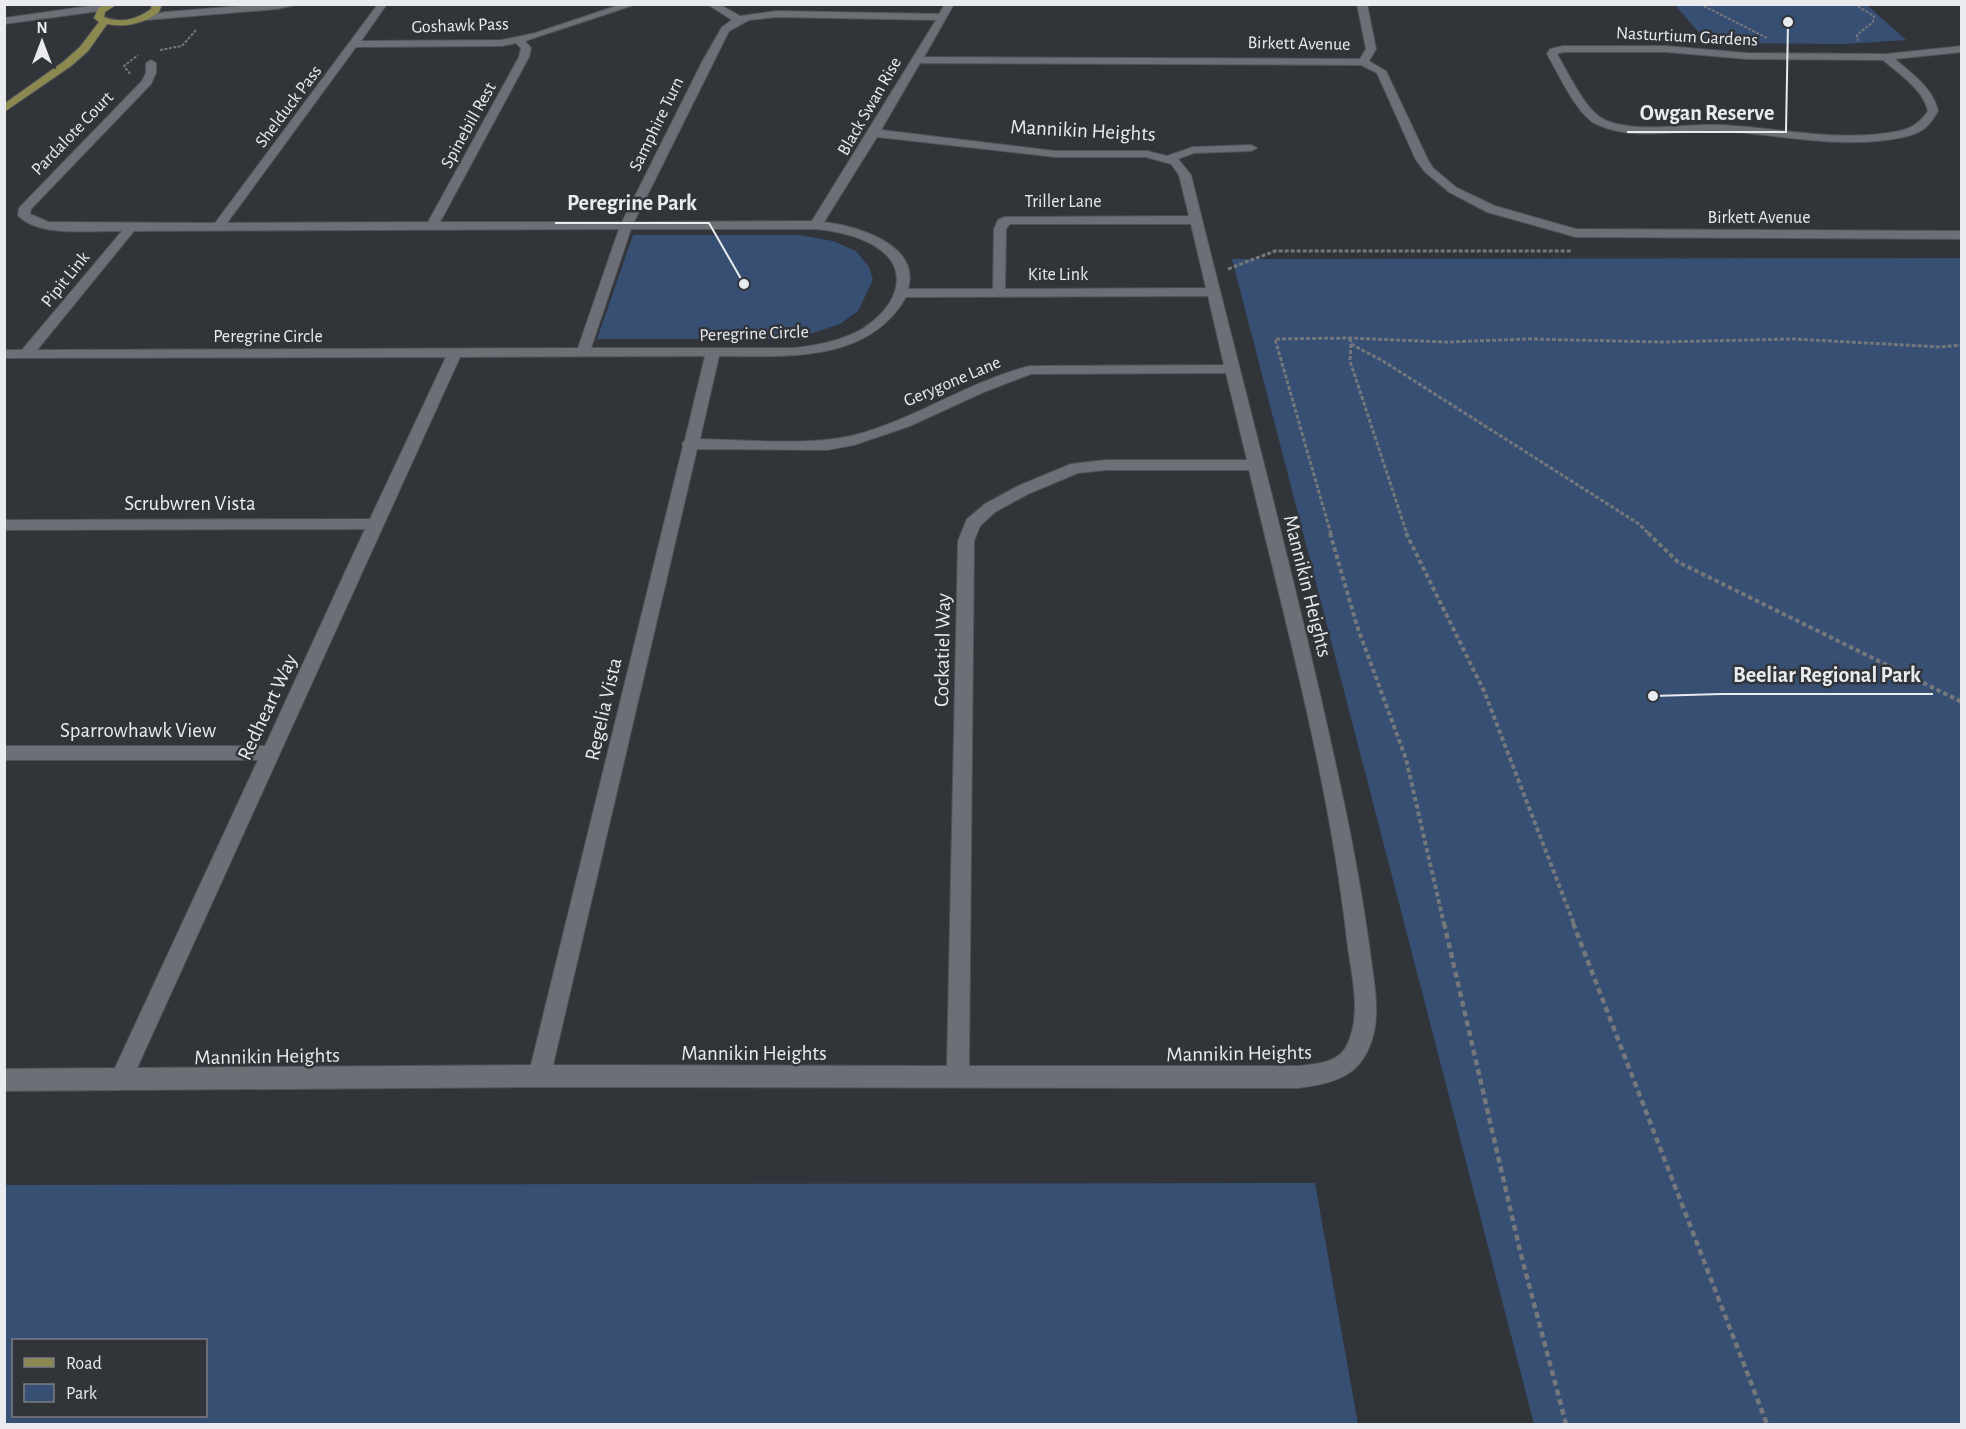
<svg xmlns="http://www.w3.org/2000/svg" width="1966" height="1429" font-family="'Alegreya Sans',sans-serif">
<rect width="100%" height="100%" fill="#313439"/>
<g fill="#364f72" fill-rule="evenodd">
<path d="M1675,5H1867L1906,40L1845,44L1708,43Z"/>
<path d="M633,235H799L833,241L856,251L869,267L873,280L858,311L840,324L810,334L769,339H597Z"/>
<path d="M1961,258V1424H1534L1232,259Z"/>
<path d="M1315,1183L1358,1424H5V1185ZM206,1340V1416H14V1340Z"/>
</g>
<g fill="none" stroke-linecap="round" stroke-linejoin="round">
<g stroke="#4f5256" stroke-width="2">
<g id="minor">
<path d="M104,4L112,7L107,10L4,24V18Z"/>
<path d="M266,4H300L277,9L146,20L141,17L165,12Z"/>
<path d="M378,4H387L361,41L502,40L535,33L622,4H637L525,41L531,48L529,57L440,222H622L702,62L722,27L732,20L707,4H719L740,16L777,11L939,14L945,4H954L924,57L1360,59L1366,49L1357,4H1367L1376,49L1369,61L1386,71L1428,160L1433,168L1457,188L1495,206L1576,229L1962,231V239L1576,237L1487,212L1449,192L1425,172L1416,160L1377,73L1361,65L920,63L881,130L1055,151H1147L1167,156L1193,147L1251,145L1257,148L1251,151L1194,153L1178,159L1191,175C1244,390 1303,605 1348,822C1357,868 1365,913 1371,959C1374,983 1379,1008 1374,1032C1364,1075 1338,1083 1298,1088L539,1087L4,1091V1069L115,1068L258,760H4V746H265L365,529L4,530V520L370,519L446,357L4,358V350H22L122,231C94,230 37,238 18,215L19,208L142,81L146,73V63L151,60L156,63V73L151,84L31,209L30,214L49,222L215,223ZM777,17L936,20L812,221L634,222L729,31L749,20ZM516,43L521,48L519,57L428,222L227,223L356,47L502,46ZM877,137L1055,157H1146L1171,164L1179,175L1189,216L1004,217L998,220L994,229L993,289H908C921,244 856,226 824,222ZM1010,224H1191L1206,288L1005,289L1006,229ZM619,229L578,348L37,350L134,231ZM631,229H816C848,232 908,247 895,291C890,307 876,320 862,329C841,341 818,345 795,348H591ZM1208,296L1224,365L1030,366C969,381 916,419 855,435C813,446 745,440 700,439L719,356C785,356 868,364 906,297ZM705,356L685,440L682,444L683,446L531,1065L137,1068L460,357ZM1226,373L1247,460H1106L1071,464L1018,486L985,504L967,519L958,541L947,1066L553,1065L697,449L827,450L854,445L910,426L984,392L1031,374ZM1106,470H1249C1286,625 1329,781 1347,940C1351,973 1362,1011 1348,1043C1340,1063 1317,1064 1298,1066H969L974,541L980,526L995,512L1028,494L1078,473Z"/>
<path d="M1563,46H1666L1747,53L1886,54L1962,46V52L1895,59C1911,73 1934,89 1938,111C1929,127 1922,133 1904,137C1845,150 1782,135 1722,131C1682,129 1634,142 1596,124C1577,115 1558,73 1547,54L1550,49ZM1563,52H1666L1747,59L1883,60C1899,74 1923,89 1928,111C1920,122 1913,128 1899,131C1841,143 1780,128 1722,125C1687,123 1637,134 1605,120C1585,111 1568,72 1557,54Z"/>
</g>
</g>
<g stroke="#4f5256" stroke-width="2">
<path id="major" d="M105,4H117L105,12L104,17C120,24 138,19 151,9L152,4H162L159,12C145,23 126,28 107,24L88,51L71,66L4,112V104L63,62L80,47L99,22L94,18L98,9Z"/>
</g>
<g stroke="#74777b" stroke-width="2" stroke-dasharray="3 1.5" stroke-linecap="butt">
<path d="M1700,4L1767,38"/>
<path d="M1854,4L1874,16L1873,22L1857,35L1858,41"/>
<path d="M160,50L182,46L197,29"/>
<path d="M130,74L124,66L138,55"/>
</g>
<g stroke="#74777b" stroke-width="3" stroke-dasharray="4 2" stroke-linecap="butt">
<path d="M1228,269L1275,251H1571"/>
<path d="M1350,338L1351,344L1383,361L1639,524L1649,534"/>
<path d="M1351,344L1350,361L1407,534"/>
<path d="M1331,534L1275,339L1350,338L1447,342L1529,339L1661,342L1794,339L1940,347L1962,345"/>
</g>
<g stroke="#74777b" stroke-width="4" stroke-dasharray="4.5 3" stroke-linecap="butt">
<path d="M1330,533L1357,626L1406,759L1444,924"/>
<path d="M1406,533L1484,691L1574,924"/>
<path d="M1648,533L1678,562L1962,702"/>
</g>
<g stroke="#74777b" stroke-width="4.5" stroke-dasharray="6 4" stroke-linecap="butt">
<path d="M1444,923L1520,1251L1566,1424"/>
<path d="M1573,923L1767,1424"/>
</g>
<use href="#minor" fill="#6c7076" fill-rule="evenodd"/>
<use href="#major" fill="#8c8950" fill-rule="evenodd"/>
</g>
<g text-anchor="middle" stroke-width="5" stroke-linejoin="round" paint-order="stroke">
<g font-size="18" fill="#e9ebef" stroke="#313439">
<text transform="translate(460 25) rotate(-2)" y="6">Goshawk Pass</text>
<text transform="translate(1687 36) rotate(3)" y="6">Nasturtium Gardens</text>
<text transform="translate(1299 43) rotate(1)" y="6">Birkett Avenue</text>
<text transform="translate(288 106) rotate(-53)" y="6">Shelduck Pass</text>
<text transform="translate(869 106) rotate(-60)" y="6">Black Swan Rise</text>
<text transform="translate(656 124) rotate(-64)" y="6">Samphire Turn</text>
<text transform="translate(468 125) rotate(-61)" y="6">Spinebill Rest</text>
<text transform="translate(72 133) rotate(-46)" y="6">Pardalote Court</text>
<text x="1063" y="207">Triller Lane</text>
<text x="1759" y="223">Birkett Avenue</text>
<text x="1058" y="280">Kite Link</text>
<text transform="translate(65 279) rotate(-51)" y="6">Pipit Link</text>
<text transform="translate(754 333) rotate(-2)" y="6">Peregrine Circle</text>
<text x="268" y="342">Peregrine Circle</text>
<text transform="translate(952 381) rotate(-23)" y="6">Gerygone Lane</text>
</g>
<g font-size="21" fill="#e9ebef" stroke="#313439">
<text transform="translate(1083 130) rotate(3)" y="7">Mannikin Heights</text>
<text x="190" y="510">Scrubwren Vista</text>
<text transform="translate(1308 586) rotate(76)" y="7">Mannikin Heights</text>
<text transform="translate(942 650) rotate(-89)" y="7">Cockatiel Way</text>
<text transform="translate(267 707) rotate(-65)" y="7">Redheart Way</text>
<text transform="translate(603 709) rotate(-77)" y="7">Regelia Vista</text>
<text x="138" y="737">Sparrowhawk View</text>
<text x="754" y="1060">Mannikin Heights</text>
<text transform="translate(1239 1053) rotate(-1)" y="7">Mannikin Heights</text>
<text transform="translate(267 1056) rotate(-1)" y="7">Mannikin Heights</text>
</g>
</g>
<path fill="none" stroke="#e9ebef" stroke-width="2" d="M1788 22L1786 132H1627M744 284L709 223H555M1653 696L1721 694H1933"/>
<g fill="#e9ebef" stroke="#313439" stroke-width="2">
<circle cx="1788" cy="22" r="6"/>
<circle cx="744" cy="284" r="6"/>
<circle cx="1653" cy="696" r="6"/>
</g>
<g font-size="22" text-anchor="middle" font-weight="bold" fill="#e9ebef" stroke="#313439" stroke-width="5" stroke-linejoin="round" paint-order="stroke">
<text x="1707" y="120">Owgan Reserve</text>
<text x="632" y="210">Peregrine Park</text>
<text x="1827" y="682">Beeliar Regional Park</text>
</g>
<rect width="1966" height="1429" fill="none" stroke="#e9ebef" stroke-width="12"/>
<rect x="12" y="1339" width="195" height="78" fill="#313439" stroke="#7b7d82" stroke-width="1.5"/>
<rect x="24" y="1358" width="30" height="9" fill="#8c8950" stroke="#7b7d82" stroke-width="1.5"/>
<text x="66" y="1369" font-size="18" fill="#e9ebef">Road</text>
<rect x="24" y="1384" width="30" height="18" fill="#364f72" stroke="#7b7d82" stroke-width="1.5"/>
<text x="66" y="1399" font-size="18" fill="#e9ebef">Park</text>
<g transform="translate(42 42)" stroke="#313439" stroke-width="4.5" paint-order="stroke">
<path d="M0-4.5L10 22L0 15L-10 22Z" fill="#e9ebef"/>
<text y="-9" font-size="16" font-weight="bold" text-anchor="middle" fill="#e9ebef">N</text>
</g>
</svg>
